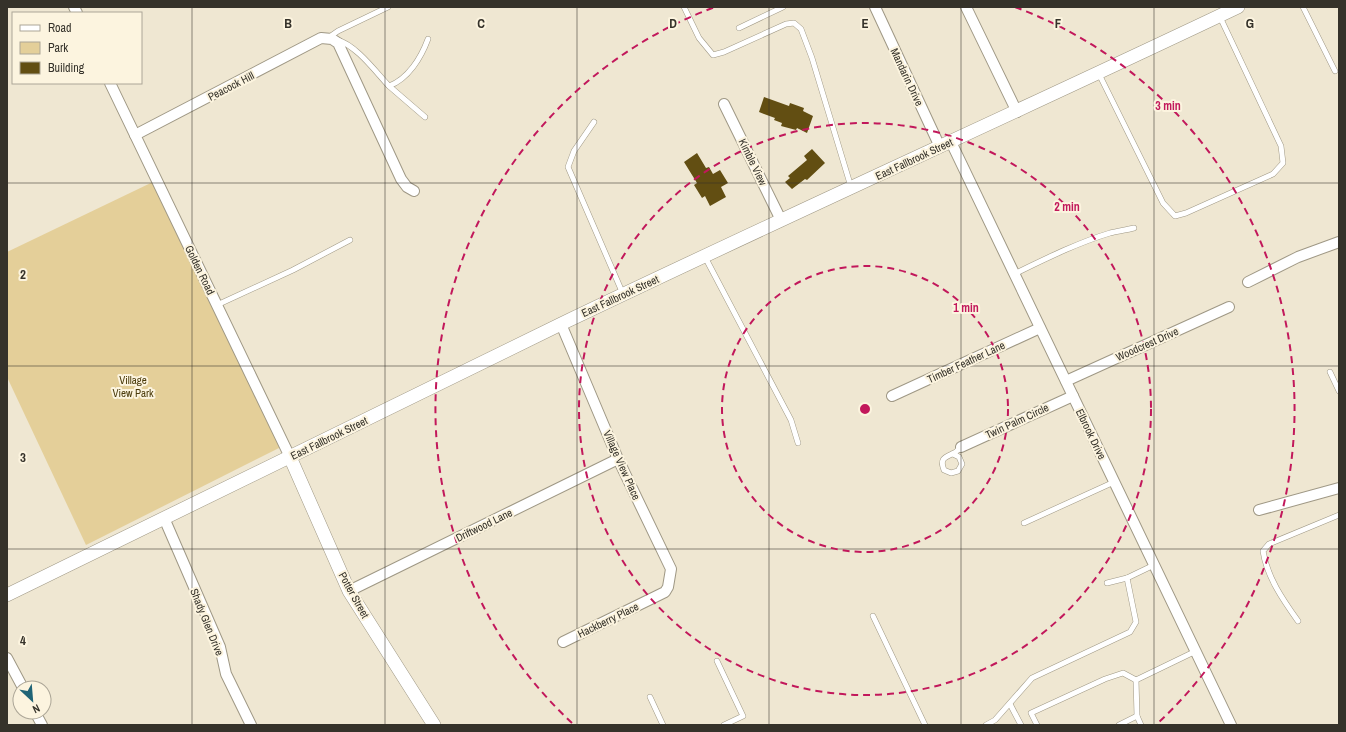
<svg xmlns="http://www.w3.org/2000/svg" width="1346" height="732" font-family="'Archivo Narrow',sans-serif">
<rect width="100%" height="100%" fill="#efe7d2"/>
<path fill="#e4cf99" d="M157,180L283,446L86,545L7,377V252Z"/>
<g fill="#624e12">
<path d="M764,97L789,106L790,103L804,108L803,111L813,116L807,133L797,128L796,130L781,126L782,123L774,120L775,118L759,112Z"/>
<path d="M812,149L825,163L807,180L805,179L792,189L785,182L790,178L788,176L807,160L804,156Z"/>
<path d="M697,153L706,168L709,167L713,174L720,170L728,183L721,187L726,197L710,206L705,196L702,198L694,185L697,183L684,162Z"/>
</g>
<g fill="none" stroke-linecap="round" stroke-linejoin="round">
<g stroke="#9f9885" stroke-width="6">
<g id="lane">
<path d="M684,7L699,38L713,55L724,52L786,24L794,23L801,29L812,58L851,187"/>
<path d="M1303,7L1335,71"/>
<path d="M739,28L783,7"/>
<path d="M328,38L338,31L388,7"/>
<path d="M337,40C356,45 375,71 389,86C408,79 421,58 428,39"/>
<path d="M1099,74L1163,203L1175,216L1186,213L1273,174L1283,163L1281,146L1220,17"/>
<path d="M389,86L425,117"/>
<path d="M594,122L574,151L568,167L623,294"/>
<path d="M705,257L791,420L798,443"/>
<path d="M1014,274C1045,259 1077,243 1110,233C1118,231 1126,230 1134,228"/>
<path d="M217,305L293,270L350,240"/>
<path d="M1330,372L1339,391"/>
<path d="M953,454L959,457L962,464L958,471L951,473L944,470C939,458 946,457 954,453C956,452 959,449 961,447"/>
<path d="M1024,523L1114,482"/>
<path d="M1107,583L1127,578L1154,565"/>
<path d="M873,616L925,725"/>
<path d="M1298,621C1283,600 1267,577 1263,551L1269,544L1339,515"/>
<path d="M717,661L743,716L724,725"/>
<path d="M650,697L663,725"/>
<path d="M1010,704L1021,725"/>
<path d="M986,725L995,720L1032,678L1130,632L1136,622L1127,578"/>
<path d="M1037,725L1031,713L1105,679L1123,673L1136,680"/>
<path d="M1119,725L1137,716"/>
<path d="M1141,725L1137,716L1136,680L1196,651"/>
</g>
</g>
<g stroke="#9f9885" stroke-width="12">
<g id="street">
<path d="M74,7L77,13"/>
<path d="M875,7L940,147"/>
<path d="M966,7L1017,112"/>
<path d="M110,83L290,457"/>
<path d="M724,104L781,220"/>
<path d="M135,135L321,38L332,39L338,43L401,179L407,187L414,191"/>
<path d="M951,142L1231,725"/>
<path d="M1248,282L1298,257L1339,242"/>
<path d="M561,324L618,459L671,569L668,587L665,592L563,642"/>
<path d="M1066,381L1229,307"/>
<path d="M892,396L1040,328"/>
<path d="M961,447L1073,396"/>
<path d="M1259,510L1339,488"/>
<path d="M164,518L220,647L226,674L251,725"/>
<path d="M349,591L618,459"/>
<path d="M7,658L23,688"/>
<path d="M35,712L42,725"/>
</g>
</g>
<g stroke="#9f9885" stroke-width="14">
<g id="secondary">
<path d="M290,457L349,591L434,725"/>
<path d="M7,595C192,505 376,413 561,324C786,216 1013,114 1238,7"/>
</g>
</g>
<use href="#lane" stroke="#fff" stroke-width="5"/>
<use href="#street" stroke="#fff" stroke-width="10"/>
<use href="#secondary" stroke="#fff" stroke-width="13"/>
</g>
<path fill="none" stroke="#35322a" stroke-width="1" stroke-opacity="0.55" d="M192,7V725M385,7V725M577,7V725M769,7V725M961,7V725M1154,7V725M7,183H1339M7,366H1339M7,549H1339"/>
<g fill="none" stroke="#c2185b" stroke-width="2" stroke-dasharray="7 5">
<circle cx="865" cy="409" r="143"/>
<circle cx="865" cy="409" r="286"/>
<path d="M572 723A429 429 0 0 1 715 7M1015 7A429 429 0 0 1 1158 723"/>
</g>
<g text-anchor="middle" stroke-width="4" stroke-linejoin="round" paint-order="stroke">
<g font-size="11" fill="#35322a" stroke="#fcf4df">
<text transform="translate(907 77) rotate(65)" y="4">Mandarin Drive</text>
<text transform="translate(231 86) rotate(-27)" y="4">Peacock Hill</text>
<text transform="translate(914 159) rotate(-25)" y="4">East Fallbrook Street</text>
<text transform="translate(753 162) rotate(64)" y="4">Kimble View</text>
<text transform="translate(200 270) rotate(64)" y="4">Golden Road</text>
<text transform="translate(620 296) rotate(-25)" y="4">East Fallbrook Street</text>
<text transform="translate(1147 344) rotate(-24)" y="4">Woodcrest Drive</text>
<text transform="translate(966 362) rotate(-25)" y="4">Timber Feather Lane</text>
<text transform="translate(1017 421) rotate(-25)" y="4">Twin Palm Circle</text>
<text transform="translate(1091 434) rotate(64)" y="4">Elbrook Drive</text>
<text transform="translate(329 438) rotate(-26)" y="4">East Fallbrook Street</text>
<text transform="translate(622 465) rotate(66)" y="4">Village View Place</text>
<text transform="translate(484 525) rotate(-26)" y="4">Driftwood Lane</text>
<text transform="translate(354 595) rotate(61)" y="4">Potter Street</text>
<text transform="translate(608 620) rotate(-26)" y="4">Hackberry Place</text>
<text transform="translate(207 622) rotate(68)" y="4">Shady Glen Drive</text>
</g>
<g font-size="11" fill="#493909" stroke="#fcf4df">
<text x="133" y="384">Village<tspan x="133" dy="13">View Park</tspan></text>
</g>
</g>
<g font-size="13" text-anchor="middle" font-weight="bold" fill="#35322a" stroke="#fcf4df" stroke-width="4" stroke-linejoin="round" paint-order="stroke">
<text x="288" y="28">B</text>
<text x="481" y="28">C</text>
<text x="673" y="28">D</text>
<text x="865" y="28">E</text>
<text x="1058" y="28">F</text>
<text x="1250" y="28">G</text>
<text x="23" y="279">2</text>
<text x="23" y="462">3</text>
<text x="23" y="645">4</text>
</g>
<circle cx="865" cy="409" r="6" fill="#c2185b" stroke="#fcf4df" stroke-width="2"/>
<g font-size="12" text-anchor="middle" font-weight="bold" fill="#c2185b" stroke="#fcf4df" stroke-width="4" stroke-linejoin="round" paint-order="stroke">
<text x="1168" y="110">3 min</text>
<text x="1067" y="211">2 min</text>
<text x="966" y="312">1 min</text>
</g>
<rect width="1346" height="732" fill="none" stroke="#35322a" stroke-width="16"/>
<rect x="12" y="12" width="130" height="72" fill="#fcf4df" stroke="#aca697"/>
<rect x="20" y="25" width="20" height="6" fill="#ffffff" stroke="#aca697"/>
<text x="48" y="32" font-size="12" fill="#35322a">Road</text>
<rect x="20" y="42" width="20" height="12" fill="#e4cf99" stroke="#aca697"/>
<text x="48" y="52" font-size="12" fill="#35322a">Park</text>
<rect x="20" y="62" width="20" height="12" fill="#624e12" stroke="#aca697"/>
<text x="48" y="72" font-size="12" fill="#35322a">Building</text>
<g transform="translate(32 700) rotate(154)"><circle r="19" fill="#fcf4df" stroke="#aca697"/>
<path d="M0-3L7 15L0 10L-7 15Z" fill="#206476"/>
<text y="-6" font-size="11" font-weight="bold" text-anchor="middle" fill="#35322a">N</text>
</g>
</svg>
